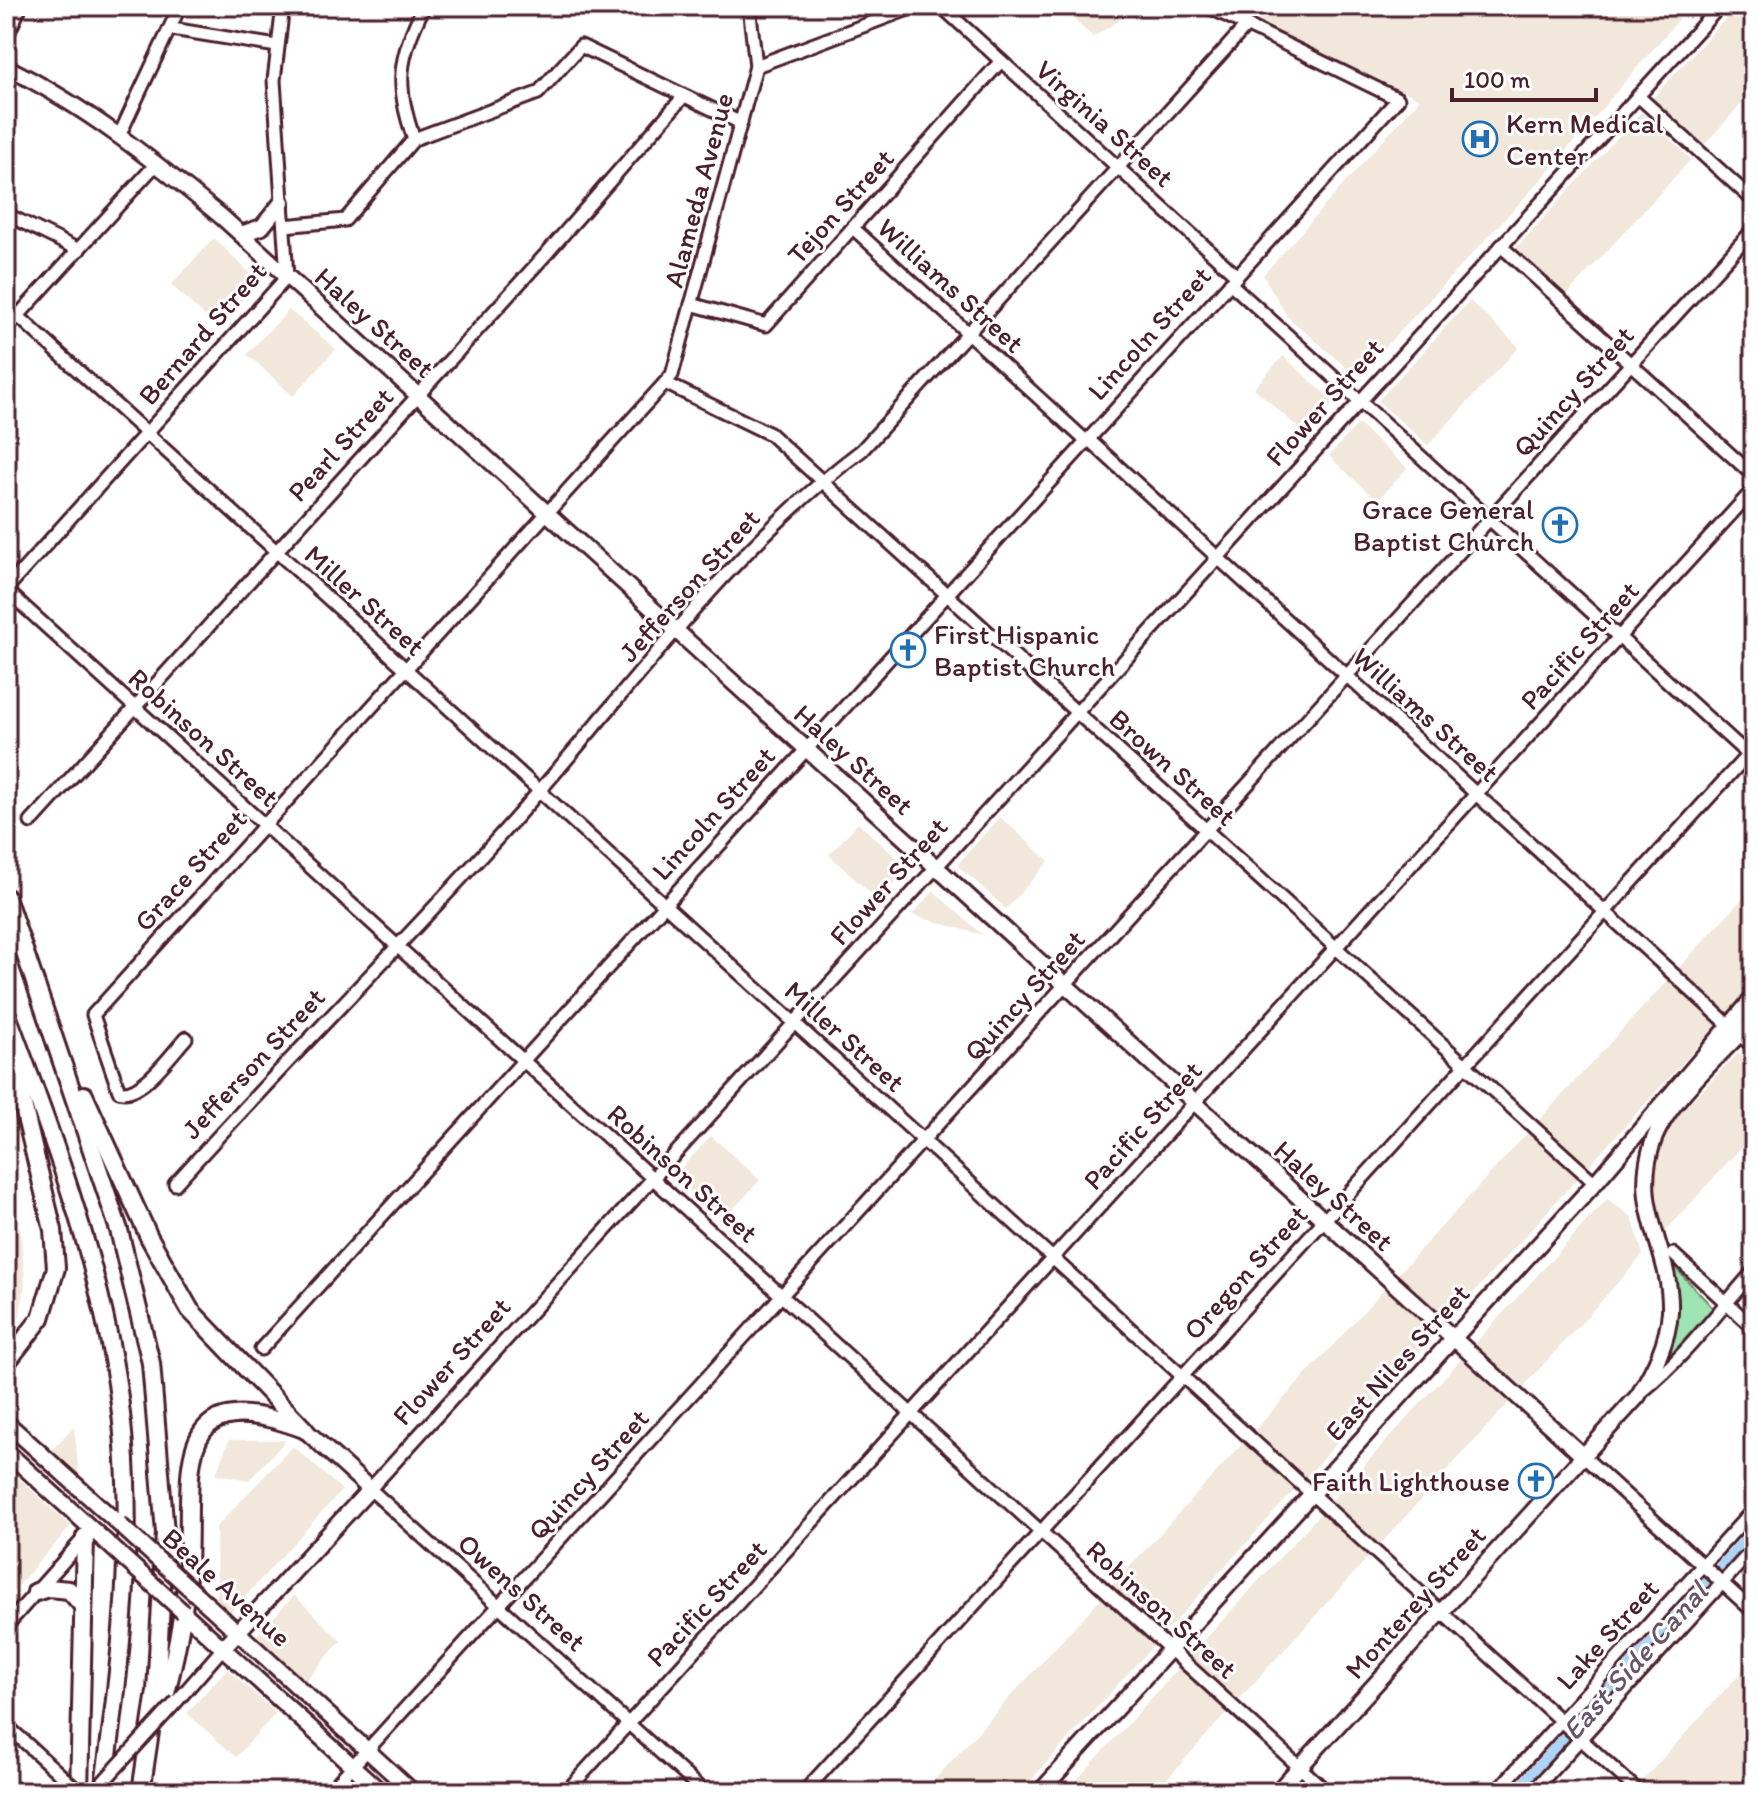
<svg xmlns="http://www.w3.org/2000/svg" width="1760" height="1798" font-family="Itim,sans-serif">
<rect width="100%" height="100%" fill="#fff"/>
<filter id="ink" filterUnits="userSpaceOnUse"><feTurbulence type="fractalNoise" baseFrequency=".0125" numOctaves="2"/><feDisplacementMap in="SourceGraphic" scale="16" xChannelSelector="R" yChannelSelector="G"/><feConvolveMatrix kernelMatrix="1 2 1 2 8 2 1 2 1" color-interpolation-filters="sRGB"/></filter>
<g filter="url(#ink)">
<g fill="#f1e7da">
<path d="M1059,6H1142L1093,37Z"/>
<path d="M1233,6H1690L1541,180L1357,377L1287,316L1263,275L1420,99L1287,36Z"/>
<path d="M1737,6H1754V90L1703,146L1652,99Z"/>
<path d="M1641,112L1691,159L1563,299L1515,254L1517,247Z"/>
<path d="M214,238L257,280L219,329L171,285Z"/>
<path d="M1470,301L1519,347L1428,445L1378,401Z"/>
<path d="M289,310L336,349L293,396L247,354Z"/>
<path d="M1283,356L1334,402L1305,434L1254,388Z"/>
<path d="M1358,424L1407,468L1377,501L1329,456Z"/>
<path d="M1000,817L1049,861L1006,909L957,865Z"/>
<path d="M858,823L908,868L878,900L829,855Z"/>
<path d="M1754,886V984L1020,1792H923Z"/>
<path d="M934,891L950,906L983,935L912,915Z"/>
<path d="M1738,1053L1754,1068V1133L1664,1233L1652,1206L1658,1156L1666,1134L1682,1111Z"/>
<path d="M711,1136L760,1180L723,1220L674,1176Z"/>
<path d="M1607,1199L1632,1217L1643,1255L1155,1792H1066Z"/>
<path d="M20,1226L25,1282L20,1315L6,1337V1242Z"/>
<path d="M74,1426L79,1476L51,1451Z"/>
<path d="M229,1440H286L249,1480L216,1474Z"/>
<path d="M293,1446L342,1490L230,1613L217,1601L216,1527Z"/>
<path d="M6,1467L71,1526L6,1599Z"/>
<path d="M294,1595L341,1641L305,1681L256,1637Z"/>
<path d="M1754,1658V1764L1728,1792H1632Z"/>
<path d="M227,1669L276,1713L236,1757L187,1713Z"/>
</g>
<path fill="#9de4b2" stroke="#74826e" stroke-width="2" d="M1673,1265L1713,1308L1670,1356L1679,1314Z"/>
<g fill="none" stroke-linecap="round" stroke-linejoin="round">
<path stroke="#add5f7" stroke-width="10" d="M1515,1792L1754,1530"/>
<g stroke="#4a1f2b" stroke-width="17">
<g id="minor">
<path d="M941,6L1237,276"/>
<path d="M172,29L277,46"/>
<path d="M756,66L916,6"/>
<path d="M1638,96L1754,201"/>
<path d="M120,134L180,6"/>
<path d="M414,139C394,83 399,58 424,6"/>
<path d="M6,214L79,250"/>
<path d="M284,226L345,220L414,139L538,93L581,46L741,123"/>
<path d="M853,228L1086,441"/>
<path d="M1501,246L1754,476"/>
<path d="M1230,283L1754,760"/>
<path d="M691,304L766,325L1001,61"/>
<path d="M18,316L1639,1792"/>
<path d="M6,329L157,163"/>
<path d="M665,383L770,434L1595,1183"/>
<path d="M1088,439L1730,1026"/>
<path d="M6,589L287,277L274,80L283,6"/>
<path d="M6,590L1327,1792"/>
<path d="M31,822L547,253L684,96"/>
<path d="M1740,1035L1754,1047"/>
<path d="M186,1038C172,1053 140,1099 119,1091L93,1015L672,375L756,66L749,6"/>
<path d="M175,1184C295,1050 424,924 542,788C643,672 738,543 862,450L1247,25"/>
<path d="M1673,1254L1754,1328"/>
<path d="M261,1349L1398,99L1207,6"/>
<path d="M1644,1390C1687,1355 1717,1312 1754,1271"/>
<path d="M1583,1456L1754,1612"/>
<path d="M6,1626L85,1537"/>
<path d="M177,1701L223,1648"/>
<path d="M6,1725L65,1779"/>
<path d="M329,1792L1754,229"/>
<path d="M566,1792L1754,489"/>
<path d="M704,1792L370,1489L1720,6"/>
<path d="M804,1792L1754,748"/>
<path d="M1496,1792L1754,1509"/>
<path d="M1532,1792L1754,1548"/>
<path d="M1751,1792L1754,1788"/>
</g>
</g>
<g stroke="#4a1f2b" stroke-width="20">
<g id="major">
<path d="M6,67C86,106 154,161 223,218L1583,1456"/>
<path d="M241,234L262,227L282,202"/>
<path d="M6,1422L119,1524"/>
<path d="M6,1451L105,1541"/>
<path d="M198,1596L413,1792"/>
<path d="M183,1612L381,1792"/>
<path d="M223,1648L370,1489L305,1430"/>
<path d="M1040,1792L1595,1183L1754,997"/>
<path d="M1277,1792L1638,1396C1654,1369 1668,1343 1670,1311C1672,1249 1630,1209 1653,1142C1668,1099 1723,1053 1754,1019"/>
</g>
</g>
<g stroke="#4a1f2b" stroke-width="22">
<g id="highway">
<path d="M6,32L18,6"/>
<path d="M6,897L119,1230L151,1363L165,1533L156,1691L141,1792"/>
<path d="M6,1012C49,1127 93,1243 114,1365C139,1506 123,1651 103,1792"/>
<path d="M84,1095L149,1237L190,1310L305,1430"/>
<path d="M6,1363L41,1318L56,1268L53,1230L8,1043"/>
<path d="M36,1592L48,1588L69,1590L83,1606"/>
<path d="M161,1713C174,1663 185,1614 188,1562C193,1473 168,1379 301,1428"/>
<path d="M79,1792L85,1537"/>
</g>
</g>
<use href="#minor" stroke="#fff" stroke-width="11"/>
<use href="#major" stroke="#fff" stroke-width="14"/>
<use href="#highway" stroke="#fff" stroke-width="16"/>
<g stroke="#4a1f2b" stroke-width="17" stroke-linecap="butt">
<g id="minor-bridge">
<path d="M65,1779L79,1792"/>
<path d="M94,1792L177,1701"/>
</g>
</g>
<g stroke="#4a1f2b" stroke-width="20" stroke-linecap="butt">
<g id="major-bridge">
<path d="M119,1524L198,1596"/>
<path d="M105,1541L183,1612"/>
</g>
</g>
<use href="#minor-bridge" stroke="#fff" stroke-width="11"/>
<use href="#major-bridge" stroke="#fff" stroke-width="14"/>
</g>
</g>
<defs>
<g id="hospital-ring" transform="scale(1.8)"><circle r="9.5" fill="#fff" stroke="#1f6fb2" stroke-width="1.5"/><path d="M-5-5h3v3.5h4V-5h3V5h-3V1.5h-4V5h-3Z" fill="#1f6fb2"/></g>
<g id="church-ring" transform="scale(1.8)"><circle r="9.5" fill="#fff" stroke="#1f6fb2" stroke-width="1.5"/><path d="M-1.2-6h2.4v3.5h3.3v2.4h-3.3V6h-2.4V-.1h-3.3v-2.4h3.3Z" fill="#1f6fb2"/></g>
</defs>
<g fill-rule="evenodd">
<use href="#hospital-ring" x="1480" y="139"/>
<use href="#church-ring" x="1560" y="525"/>
<use href="#church-ring" x="908" y="650"/>
<use href="#church-ring" x="1536" y="1481"/>
</g>
<g text-anchor="middle" stroke-width="6" stroke-linejoin="round" paint-order="stroke">
<g font-size="28" fill="#4a1f2b" stroke="#fff">
<text transform="translate(1105 123) rotate(42)" y="10">Virginia Street</text>
<text transform="translate(698 190) rotate(-75)" y="10">Alameda Avenue</text>
<text transform="translate(840 206) rotate(-48)" y="10">Tejon Street</text>
<text transform="translate(951 285) rotate(42)" y="10">Williams Street</text>
<text transform="translate(375 322) rotate(42)" y="10">Haley Street</text>
<text transform="translate(202 333) rotate(-49)" y="10">Bernard Street</text>
<text transform="translate(1149 333) rotate(-48)" y="10">Lincoln Street</text>
<text transform="translate(1573 391) rotate(-48)" y="10">Quincy Street</text>
<text transform="translate(1324 402) rotate(-48)" y="10">Flower Street</text>
<text transform="translate(340 444) rotate(-48)" y="10">Pearl Street</text>
<text transform="translate(689 585) rotate(-48)" y="10">Jefferson Street</text>
<text transform="translate(365 600) rotate(42)" y="10">Miller Street</text>
<text transform="translate(1579 645) rotate(-48)" y="10">Pacific Street</text>
<text transform="translate(1426 714) rotate(42)" y="10">Williams Street</text>
<text transform="translate(204 737) rotate(42)" y="10">Robinson Street</text>
<text transform="translate(854 759) rotate(42)" y="10">Haley Street</text>
<text transform="translate(1173 767) rotate(42)" y="10">Brown Street</text>
<text transform="translate(713 813) rotate(-48)" y="10">Lincoln Street</text>
<text transform="translate(190 870) rotate(-48)" y="10">Grace Street</text>
<text transform="translate(888 881) rotate(-48)" y="10">Flower Street</text>
<text transform="translate(1024 995) rotate(-48)" y="10">Quincy Street</text>
<text transform="translate(845 1036) rotate(42)" y="10">Miller Street</text>
<text transform="translate(253 1063) rotate(-47)" y="10">Jefferson Street</text>
<text transform="translate(1142 1125) rotate(-48)" y="10">Pacific Street</text>
<text transform="translate(683 1173) rotate(42)" y="10">Robinson Street</text>
<text transform="translate(1334 1195) rotate(42)" y="10">Haley Street</text>
<text transform="translate(1245 1272) rotate(-48)" y="10">Oregon Street</text>
<text transform="translate(451 1361) rotate(-48)" y="10">Flower Street</text>
<text transform="translate(1397 1362) rotate(-48)" y="10">East Niles Street</text>
<text transform="translate(588 1474) rotate(-48)" y="10">Quincy Street</text>
<text transform="translate(227 1587) rotate(42)" y="10">Beale Avenue</text>
<text transform="translate(522 1592) rotate(42)" y="10">Owens Street</text>
<text transform="translate(1415 1602) rotate(-48)" y="10">Monterey Street</text>
<text transform="translate(706 1603) rotate(-47)" y="10">Pacific Street</text>
<text transform="translate(1162 1609) rotate(42)" y="10">Robinson Street</text>
<text transform="translate(1607 1634) rotate(-48)" y="10">Lake Street</text>
</g>
<g font-size="28" fill="#4a1f2b" stroke="#fff" text-anchor="start">
<text x="1506" y="133">Kern Medical<tspan x="1506" dy="32">Center</tspan></text>
<text x="1534" y="519" text-anchor="end">Grace General<tspan x="1534" dy="32">Baptist Church</tspan></text>
<text x="934" y="644">First Hispanic<tspan x="934" dy="32">Baptist Church</tspan></text>
<text x="1510" y="1491" text-anchor="end">Faith Lighthouse</text>
</g>
<g font-size="30" font-style="italic" fill="#685668" stroke="#fff">
<text transform="translate(1635 1661) rotate(-48)" y="10">East Side Canal</text>
</g>
</g>
<rect width="1760" height="1798" fill="none" stroke="#fff" stroke-width="32"/>
<rect x="16" y="16" width="1728" height="1766" fill="none" stroke="#4a1f2b" stroke-width="3" filter="url(#ink)"/>
<path d="M1452 88v12h144v-12" fill="none" stroke="#4a1f2b" stroke-width="4"/>
<text x="1464" y="88" font-size="24" fill="#4a1f2b" stroke="#ffffff" stroke-width="6" paint-order="stroke">100 m</text>
</svg>
